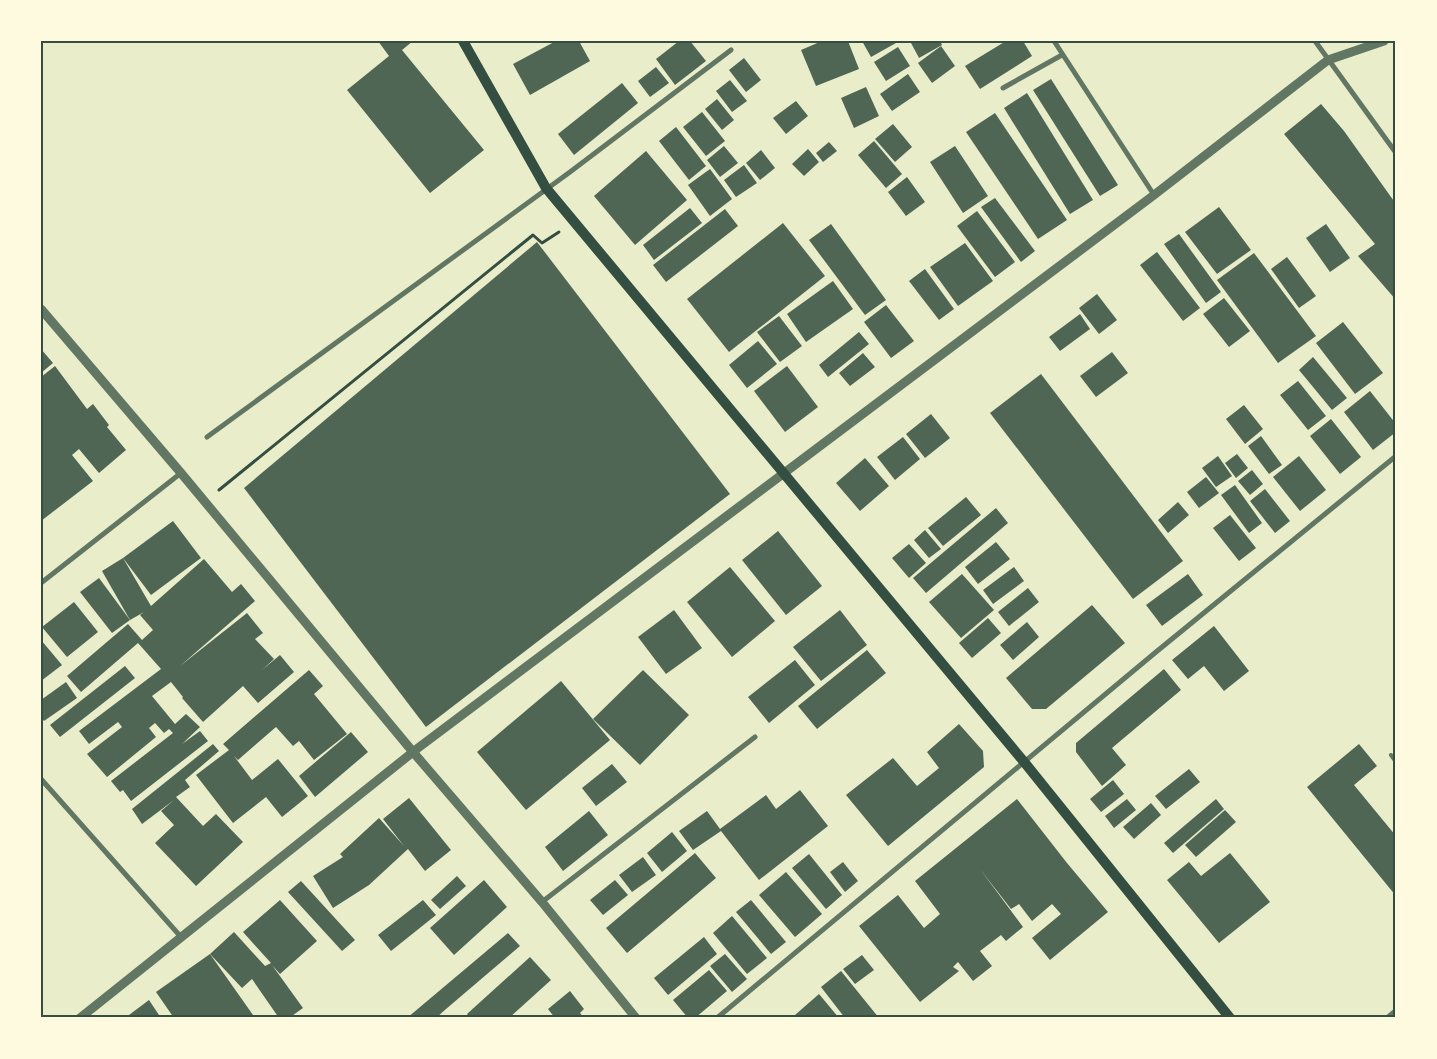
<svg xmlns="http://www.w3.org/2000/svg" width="1437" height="1059" font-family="Karla,sans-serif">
<rect width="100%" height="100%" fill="#e9edc9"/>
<g fill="#4f6655">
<path d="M378,41H413L402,50L484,150L430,193L347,90L389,56Z"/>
<path d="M556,41H579L590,61L530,95L513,64Z"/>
<path d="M679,41H690L706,61L675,85L656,59Z"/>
<path d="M822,41H848L859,69L816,86L801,50Z"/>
<path d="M862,41H895L896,43L871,57Z"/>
<path d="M910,41H940L942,45L919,58Z"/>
<path d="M1006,41H1023L1032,56L980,89L965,66Z"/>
<path d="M941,46L955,66L932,83L918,63Z"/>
<path d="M898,47L910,66L886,81L874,62Z"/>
<path d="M744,58L761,80L746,92L729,70Z"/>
<path d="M656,67L669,83L650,97L638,81Z"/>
<path d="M908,74L920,92L892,111L880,94Z"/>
<path d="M1051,79L1118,185L1100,196L1033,90Z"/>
<path d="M730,80L747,101L732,112L716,91Z"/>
<path d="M622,83L638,103L574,155L558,134Z"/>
<path d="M866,87L879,116L854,128L841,98Z"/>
<path d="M1027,93L1093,200L1070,214L1004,108Z"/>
<path d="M717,99L734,120L722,130L705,109Z"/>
<path d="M796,101L808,116L786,134L773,118Z"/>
<path d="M1321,104L1344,131L1396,204V300L1358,256L1375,244L1284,134Z"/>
<path d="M702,112L725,141L706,156L683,127Z"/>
<path d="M995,113L1067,220L1038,239L966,132Z"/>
<path d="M893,124L912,147L895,162L875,139Z"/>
<path d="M676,127L706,166L689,180L659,141Z"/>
<path d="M874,141L902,174L886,188L858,155Z"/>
<path d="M829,142L837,151L823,162L816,153Z"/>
<path d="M724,146L738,163L720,177L707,160Z"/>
<path d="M955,146L988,196L963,213L930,162Z"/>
<path d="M808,149L819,162L804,176L792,164Z"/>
<path d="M761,150L775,168L760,180L746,163Z"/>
<path d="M646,151L687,200L635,245L594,196Z"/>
<path d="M744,165L757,183L736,197L724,180Z"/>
<path d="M710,169L732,199L710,216L688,185Z"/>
<path d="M907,177L925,202L906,216L888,192Z"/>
<path d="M995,198L1035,251L1021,262L981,207Z"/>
<path d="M1219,207L1251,250L1217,274L1185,232Z"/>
<path d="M690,208L702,223L654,260L643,245Z"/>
<path d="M725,209L738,226L666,282L653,265Z"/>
<path d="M977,211L1015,262L995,277L957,226Z"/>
<path d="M783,223L825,276L729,352L687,299Z"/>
<path d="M831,224L886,300L865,315L809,240Z"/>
<path d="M1326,224L1350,258L1330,272L1306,238Z"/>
<path d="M1179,234L1221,292L1206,303L1164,244Z"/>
<path d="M537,242L730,494L426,727L244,488Z"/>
<path d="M965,243L993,281L958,306L930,267Z"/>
<path d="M1157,252L1200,308L1183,321L1140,265Z"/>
<path d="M1254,253L1316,336L1278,363L1217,280Z"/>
<path d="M1287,257L1316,296L1299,308L1271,269Z"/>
<path d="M925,269L954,309L939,320L909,281Z"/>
<path d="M833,281L853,309L806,342L787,314Z"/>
<path d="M1097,294L1117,320L1099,334L1079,308Z"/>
<path d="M1224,298L1250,331L1229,347L1203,314Z"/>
<path d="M886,305L914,341L891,358L864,322Z"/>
<path d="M1080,314L1090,329L1060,351L1049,337Z"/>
<path d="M779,316L802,346L780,362L757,332Z"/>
<path d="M1343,322L1383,373L1355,394L1316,343Z"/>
<path d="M859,332L869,344L828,377L819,365Z"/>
<path d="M758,341L777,364L747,388L729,365Z"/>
<path d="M41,349L53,363L41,373Z"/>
<path d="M1112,352L1128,373L1096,397L1080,376Z"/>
<path d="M863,353L875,367L850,386L839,373Z"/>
<path d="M1313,357L1347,398L1332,410L1299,370Z"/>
<path d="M55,366L87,409L93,404L109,425L107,427L126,450L99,473L79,449L72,455L93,481L41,521V377Z"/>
<path d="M787,366L818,407L785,432L754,391Z"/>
<path d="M1041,374L1183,561L1133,599L990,413Z"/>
<path d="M1298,381L1326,416L1308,430L1280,395Z"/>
<path d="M1370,391L1396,424V432L1373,450L1344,412Z"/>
<path d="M1244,405L1263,429L1245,444L1226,419Z"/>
<path d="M931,414L950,438L925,458L906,434Z"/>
<path d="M1331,419L1361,457L1340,474L1310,436Z"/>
<path d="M1261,436L1282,465L1269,474L1248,446Z"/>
<path d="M903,437L920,459L895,480L877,457Z"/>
<path d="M1237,454L1248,468L1236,478L1225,463Z"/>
<path d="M1218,456L1232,476L1216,487L1202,468Z"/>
<path d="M1299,456L1326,490L1300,511L1273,477Z"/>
<path d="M865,458L889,486L860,511L836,483Z"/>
<path d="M1252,470L1263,484L1250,495L1238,481Z"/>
<path d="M1206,477L1219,493L1199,508L1187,492Z"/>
<path d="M1235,485L1262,523L1249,533L1221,495Z"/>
<path d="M1265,489L1290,521L1275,533L1250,501Z"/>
<path d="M966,497L981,515L943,546L928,528Z"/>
<path d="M1178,502L1189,515L1168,533L1158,520Z"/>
<path d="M996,508L1008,523L926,593L913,578Z"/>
<path d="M1230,515L1256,548L1239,561L1213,528Z"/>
<path d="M173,521L201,558L151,595L123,558L151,606L204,559L232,592L241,584L255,601L180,666L247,613L263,633L255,639L274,659L262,670L280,655L294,672L258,703L243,686L203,722L182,698L183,697L171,682L152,696L175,724L186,714L200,727L182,744L200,731L208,741L131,801L123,790L120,792L111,781L173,733L169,729L164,733L155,723L149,728L156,737L107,777L87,754L122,727L118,722L89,744L79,731L161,669L138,643L81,692L67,676L128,624L142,640L153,630L140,615L144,612L130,620L102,571L123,558Z"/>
<path d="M925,530L941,549L929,558L914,540Z"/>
<path d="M778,531L822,586L786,615L742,560Z"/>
<path d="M996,542L1010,559L978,584L965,567Z"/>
<path d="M909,544L926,563L909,578L892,558Z"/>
<path d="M730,567L775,621L732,657L687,602Z"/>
<path d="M1014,567L1024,581L993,604L983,590Z"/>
<path d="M962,574L994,610L961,638L929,602Z"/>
<path d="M1188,574L1203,595L1162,626L1146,605Z"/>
<path d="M99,578L130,620L112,633L80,592Z"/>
<path d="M1028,588L1039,602L1009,626L998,612Z"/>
<path d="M74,602L98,632L67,657L42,627Z"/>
<path d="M1092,605L1125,643L1046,709H1032L1006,678Z"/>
<path d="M674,610L702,648L666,674L638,637Z"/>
<path d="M840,610L867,645L821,681L793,647Z"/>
<path d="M988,618L1001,633L972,658L959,643Z"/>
<path d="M1027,622L1039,637L1013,660L1000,645Z"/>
<path d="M1214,626L1249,671L1224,691L1204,666L1188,679L1172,660Z"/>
<path d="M41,640L62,665L41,681Z"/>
<path d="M867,650L886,673L817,729L798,706Z"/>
<path d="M795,660L815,685L769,723L748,697Z"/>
<path d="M125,666L135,678L60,737L50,725Z"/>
<path d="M1164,669L1181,690L1112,748L1126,765L1102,786L1076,752V743Z"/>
<path d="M309,670L323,686L314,694L347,734L314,760L299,741L293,746L276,727L238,760L234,756L252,780L278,759L308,796L282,817L266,797L233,823L196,775L229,750L223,744Z"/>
<path d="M643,670L689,715L640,765L593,719Z"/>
<path d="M561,681L610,740L526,810L477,752Z"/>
<path d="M66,682L77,698L44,721L41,717V700Z"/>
<path d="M959,724L983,751L984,767L888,846L846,795L893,758L917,786L939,768L927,752Z"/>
<path d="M351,732L368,752L315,797L299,776Z"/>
<path d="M213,744L219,751L185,780L190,787L176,797L203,826L216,814L243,842L196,886L155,843L174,825L161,811L174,800L142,824L132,809Z"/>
<path d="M1359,744L1377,766L1354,785L1396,836V896L1307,787Z"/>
<path d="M612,764L627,782L596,806L582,788Z"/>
<path d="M1189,769L1200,782L1166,809L1155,796Z"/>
<path d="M1113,780L1124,794L1101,812L1090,799Z"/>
<path d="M800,790L828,826L759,880L721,831L693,850L679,831L707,811L720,829L766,795L776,809Z"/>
<path d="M409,798L451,850L425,871L408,849L369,885L333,908L313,876L343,857L340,854L379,818L404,846L383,819Z"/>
<path d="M1017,799L1067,863L1108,912L1050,960L1032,938L1061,914L1052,904L1032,921L1019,904L1011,909L980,869L1023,927L1006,941L1001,935L980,951L992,966L973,981L958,962L953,967L959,971L920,1002L859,926L898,895L924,928L940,914L915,881Z"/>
<path d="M1127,799L1136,810L1114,828L1105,816Z"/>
<path d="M1216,799L1224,809L1173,853L1164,843Z"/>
<path d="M1151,803L1161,815L1134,839L1123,827Z"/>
<path d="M1225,810L1236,822L1196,857L1185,845Z"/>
<path d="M589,811L608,835L563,871L545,847Z"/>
<path d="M672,832L687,851L662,872L647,853Z"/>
<path d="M695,853L716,878L627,953L606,928Z"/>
<path d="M1230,853L1270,902L1219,943L1167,880L1189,862L1201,876Z"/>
<path d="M809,854L842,895L826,909L792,868Z"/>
<path d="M643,857L656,875L632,892L619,875Z"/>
<path d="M843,862L858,881L845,892L830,872Z"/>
<path d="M786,872L822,914L795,937L759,895Z"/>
<path d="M457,876L466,886L440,909L431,900Z"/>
<path d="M484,880L507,907L454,955L430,928Z"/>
<path d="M615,880L628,895L603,915L590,900Z"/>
<path d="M301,881L355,940L342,951L288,892Z"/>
<path d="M280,900L317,941L280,974L272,965L303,1008L289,1018H279L252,979L242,988L210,954L234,932L265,966L271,963L243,932Z"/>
<path d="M423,900L436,915L391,951L378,935Z"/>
<path d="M751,900L786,942L771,954L736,912Z"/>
<path d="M732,916L767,958L747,974L713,933Z"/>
<path d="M508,933L520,946L446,1009L436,1018H407Z"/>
<path d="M704,937L717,954L668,995L654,978Z"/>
<path d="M210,954L253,1015L249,1018H174L156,992Z"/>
<path d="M725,954L747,979L732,992L710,966Z"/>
<path d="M862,955L874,970L855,984L843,969Z"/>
<path d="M530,957L551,980L509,1018H470L467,1014Z"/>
<path d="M709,970L727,991L695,1018H688L673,1000Z"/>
<path d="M841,971L879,1018H845L821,987Z"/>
<path d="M570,991L584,1009L580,1013L584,1018H555L548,1009Z"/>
<path d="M819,994L839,1018H797L795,1015Z"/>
<path d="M149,1000L161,1018H125Z"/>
</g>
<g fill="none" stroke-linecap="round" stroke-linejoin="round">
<path stroke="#344e41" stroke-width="3" d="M219,490L533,235L542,243L559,232"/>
<path stroke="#617663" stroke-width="4" d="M1391,755L1396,762"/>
<g stroke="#617663" stroke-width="5">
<path d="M1054,41L1154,195"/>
<path d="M1315,41L1396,153"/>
<path d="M1003,88L1062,55"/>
<path d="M207,437L570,172L731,50"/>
<path d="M41,583L181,473"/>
<path d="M41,779L181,937"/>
<path d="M542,902L755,737"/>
<path d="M717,1018L1156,652L1396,456"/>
</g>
<g stroke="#617663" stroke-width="9">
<path d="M41,309L181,473L413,752L542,902L636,1018"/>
<path d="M80,1018L418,748L1154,195L1328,60L1384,41"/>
<path d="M1390,1018L1396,1013"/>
</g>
<path stroke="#344e41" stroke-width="10" d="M463,41L546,188L1025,763L1230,1018"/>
</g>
<rect width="1437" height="1059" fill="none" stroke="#fefae0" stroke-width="85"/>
<rect x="42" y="42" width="1352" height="974" fill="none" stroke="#344e41" stroke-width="2"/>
</svg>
